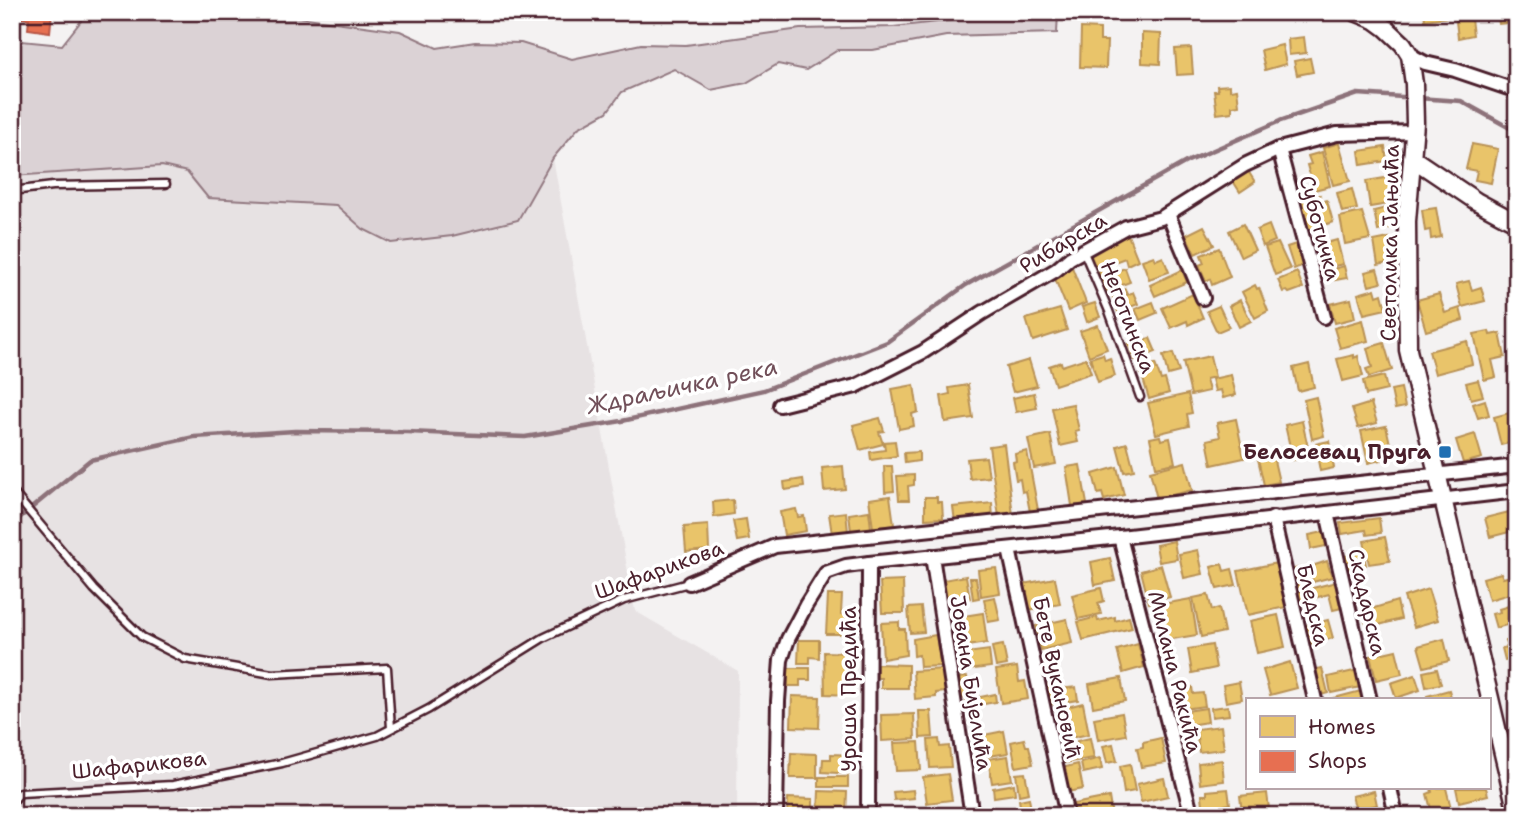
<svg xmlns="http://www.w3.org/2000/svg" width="1529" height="828" font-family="'Shantell Sans',sans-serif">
<rect width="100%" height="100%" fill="#f4f2f2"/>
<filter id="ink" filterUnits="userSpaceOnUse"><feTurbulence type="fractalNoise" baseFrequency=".0143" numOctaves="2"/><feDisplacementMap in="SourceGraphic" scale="14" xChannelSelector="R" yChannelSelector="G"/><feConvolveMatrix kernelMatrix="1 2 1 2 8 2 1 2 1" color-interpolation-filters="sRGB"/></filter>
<g filter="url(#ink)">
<path fill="#e7e2e3" d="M12,140L553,158L635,611L738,671L737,816H12Z"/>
<path fill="#dbd2d5" stroke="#927880" stroke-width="2" d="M92,12H256L285,15L400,31L437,48L475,42L521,43L572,59L641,44L686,45L800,29L893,27L1026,12H1058L1057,33L946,36L873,50H838L806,70L778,64L746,83L711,90L674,69L622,92L607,112L578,128L553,158L518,220L452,236L391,243L363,229L336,205L208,198L187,172L162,166L12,176V40L62,45L85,16Z"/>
<g fill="#e9c46a" stroke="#b99257" stroke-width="2">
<path d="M1424,12H1457L1458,16L1425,20Z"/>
<path d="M1497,12H1517V22L1499,24Z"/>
<path d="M1471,19L1473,35L1458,38L1456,21Z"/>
<path d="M1081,28L1100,29V41H1107L1106,68L1080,67Z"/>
<path d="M1142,33L1161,34L1160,64L1142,63Z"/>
<path d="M1304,37L1306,53L1289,55L1288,39Z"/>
<path d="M1282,45L1286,64L1265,70L1261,50Z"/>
<path d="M1191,48L1193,74L1177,75L1175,49Z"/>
<path d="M1310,58L1313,72L1297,75L1294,61Z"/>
<path d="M1230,85V90L1237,89L1239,105L1232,106V112L1217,114L1214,91H1218L1217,86Z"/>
<path d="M1339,143L1350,181L1333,185L1323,148Z"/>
<path d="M1472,144L1498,149L1491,183L1475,180L1477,171L1466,169Z"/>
<path d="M1385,147L1387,161L1361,165L1359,151Z"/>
<path d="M1322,152L1330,186L1314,190L1307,165L1311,164L1308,156Z"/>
<path d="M1248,171L1255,182L1240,192L1233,181Z"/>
<path d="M1391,177L1395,203L1370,207L1366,181Z"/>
<path d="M1352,189L1357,209L1342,212L1337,193Z"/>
<path d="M1320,195L1322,202L1327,200L1333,222L1309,230L1300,201Z"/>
<path d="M1386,208L1390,228L1378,231L1374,211Z"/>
<path d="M1436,208L1441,237L1431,239L1430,230L1425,231L1422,210Z"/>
<path d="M1362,212L1370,239L1345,244L1340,217Z"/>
<path d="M1243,224L1255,250L1241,257L1229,231Z"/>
<path d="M1269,225L1275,241L1263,246L1257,230Z"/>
<path d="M1204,226L1214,245L1195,254L1186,235Z"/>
<path d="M1128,235L1138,260L1127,265L1125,258L1096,269L1089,250Z"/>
<path d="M1389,238L1393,262L1378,265L1374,241Z"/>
<path d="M1337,240L1343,264L1322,269L1318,252L1323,251L1322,244Z"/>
<path d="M1278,243L1290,269L1275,275L1265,247Z"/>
<path d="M1299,243L1306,264L1294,269L1287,247Z"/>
<path d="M1219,248L1230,277L1212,285L1210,279L1206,281L1199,265L1204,263L1201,255Z"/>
<path d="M1154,256L1156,260L1163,257L1169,272L1149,279L1142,260Z"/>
<path d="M1115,266L1117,271L1125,268L1130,282L1106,291L1098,272Z"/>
<path d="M1344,266L1347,278L1335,280L1333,269Z"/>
<path d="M1072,267L1086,303L1068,311L1053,274Z"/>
<path d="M1377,269L1381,283L1369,286L1365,272Z"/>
<path d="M1182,270L1187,282L1155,296L1150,285Z"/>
<path d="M1297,272L1303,288L1289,293L1287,291L1283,292L1278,280Z"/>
<path d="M1469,281L1472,290L1481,287L1485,301L1462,307L1456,284Z"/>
<path d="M1255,285L1257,289L1259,288L1268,311L1255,318L1242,292Z"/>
<path d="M1125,289L1127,295L1133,292L1138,304L1118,312L1112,295Z"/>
<path d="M1375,289L1377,296L1382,294L1386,309L1364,314L1358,294Z"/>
<path d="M1193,294L1203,318L1188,325L1187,321L1171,328L1162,308Z"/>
<path d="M1439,294L1445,313L1460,308L1463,320L1426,331L1417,300Z"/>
<path d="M1351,299L1355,318L1335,323L1330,304Z"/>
<path d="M1240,300L1251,321L1239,327L1229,306Z"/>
<path d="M1153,302L1157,313L1140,320L1135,309Z"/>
<path d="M1095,303L1100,317L1087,322L1082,307Z"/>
<path d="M1219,306L1229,327L1217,332L1207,311Z"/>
<path d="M1060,309L1067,330L1033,341L1026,319Z"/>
<path d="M1363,320L1368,341L1340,348L1334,328Z"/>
<path d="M1098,325L1107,349L1089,356L1080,331Z"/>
<path d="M1489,331L1490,335L1500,333L1505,357L1492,360L1496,377L1484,380L1474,334Z"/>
<path d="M1150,338L1156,352L1135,360L1128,344Z"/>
<path d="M1467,341L1472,364L1435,374L1429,351Z"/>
<path d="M1384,343L1392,370L1369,377L1366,369L1372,367L1367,348Z"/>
<path d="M1173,353L1179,372L1168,375L1163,356Z"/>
<path d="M1103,354L1105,360L1110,358L1115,376L1098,382L1090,358Z"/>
<path d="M1354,355V358L1358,356L1363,376L1343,381L1337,359Z"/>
<path d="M1210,356L1215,377L1206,379L1209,391L1191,395L1183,362Z"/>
<path d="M1086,358L1091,373L1055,385L1049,366L1061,362L1062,366Z"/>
<path d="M1029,360L1037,386L1013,392L1006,367Z"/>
<path d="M1155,364L1161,380L1165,379L1169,393L1149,399L1140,369Z"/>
<path d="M1309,364L1314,387L1298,391L1293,368Z"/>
<path d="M1231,375L1236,395L1223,398L1221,390L1215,391L1212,379Z"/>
<path d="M1384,376L1387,390L1366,395L1363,381Z"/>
<path d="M1478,380L1483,396L1471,399L1466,383Z"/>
<path d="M914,385L918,412L912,414L914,426L899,429L892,389Z"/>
<path d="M968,385L973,418L945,422L941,396L950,394L949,388Z"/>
<path d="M1401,388L1405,407L1395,409L1391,390Z"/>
<path d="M1034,393L1037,408L1016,412L1013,398Z"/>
<path d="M1188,394L1192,413L1187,414L1189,426L1156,434L1148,403Z"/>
<path d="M1316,397L1324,436L1312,439L1304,400Z"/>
<path d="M1485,400L1489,415L1478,418L1473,404Z"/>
<path d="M1371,403L1377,423L1358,428L1352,409Z"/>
<path d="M1073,404L1079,430L1075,431L1078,442L1060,446L1052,408Z"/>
<path d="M1517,411V441L1501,445L1494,417Z"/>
<path d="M880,418L884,431L879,432L883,444L860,450L853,425Z"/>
<path d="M1236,419L1244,458L1212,465L1207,440L1220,437L1217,423Z"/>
<path d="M1302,421L1310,456L1293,460L1285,425Z"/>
<path d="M1386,426L1393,457L1368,463L1361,431Z"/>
<path d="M1050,434L1056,464L1034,468L1028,439Z"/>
<path d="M1475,434L1482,458L1463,463L1456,440Z"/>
<path d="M1160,436L1161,440L1170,438L1175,463L1156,467L1150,438Z"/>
<path d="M895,441L897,456L871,460L870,452L885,450L884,442Z"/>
<path d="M1329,441L1334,468L1320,471L1315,444Z"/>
<path d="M1127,443L1134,470L1124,472L1117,446Z"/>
<path d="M1004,444L1013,515L999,517L989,446Z"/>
<path d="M1027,451L1038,510L1030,512L1026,491L1022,492L1020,479L1016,480L1013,462L1016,461L1015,454Z"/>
<path d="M919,452V461L905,463L904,453Z"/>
<path d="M1273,456L1279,482L1264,485L1258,459Z"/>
<path d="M986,457L989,477L970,479L967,459Z"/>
<path d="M1185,462L1192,490L1157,499L1150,471Z"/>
<path d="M1080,465L1087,504L1072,506L1066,467Z"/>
<path d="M843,466L845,489L824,491L822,468Z"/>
<path d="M884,466H892L894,491L885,492Z"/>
<path d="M1117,467L1124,495L1104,500L1102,493L1098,494L1093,474Z"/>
<path d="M914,475V485L908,486L909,500H899L897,476Z"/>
<path d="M803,479L804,487L785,490L784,482Z"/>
<path d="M890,496L894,525L873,528L869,499Z"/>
<path d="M925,497H937V502H942L943,518L925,519Z"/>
<path d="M733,500L734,514L714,517L713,502Z"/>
<path d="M992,503L993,518L955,522L953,507Z"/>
<path d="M796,509L798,517L804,516L806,531L784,535L780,512Z"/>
<path d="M1517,510V530L1490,537L1485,518Z"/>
<path d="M869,511L871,528L851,531L849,514Z"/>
<path d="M846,512L848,532L832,534L829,514Z"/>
<path d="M1379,518L1381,533L1367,535L1366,530L1342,534L1340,523Z"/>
<path d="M746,519L749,539L737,541L733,521Z"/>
<path d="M708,525L709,550L686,552L684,527Z"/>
<path d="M1324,532L1326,546L1311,549L1309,535Z"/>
<path d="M1385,537L1390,561L1369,564L1364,541Z"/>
<path d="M1174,541L1177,559L1159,562L1156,545Z"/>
<path d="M1198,550L1203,574L1184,578L1179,554Z"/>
<path d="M1363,552L1366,565L1348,569L1345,556Z"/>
<path d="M1110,558L1115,581L1095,585L1091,562Z"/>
<path d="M1327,561L1332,577L1313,582L1309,567Z"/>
<path d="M1277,563L1286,607L1248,615L1238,571Z"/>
<path d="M1222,564L1224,571L1232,569L1236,585L1217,589L1211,567Z"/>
<path d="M1161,565L1170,597L1149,603L1141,571Z"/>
<path d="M1306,566L1311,585L1293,590L1288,571Z"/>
<path d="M996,568L1000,593L981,596L978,570Z"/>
<path d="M1501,573L1503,578L1511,576L1516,592L1489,600L1483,578Z"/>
<path d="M966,576L970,599L946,603L943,580Z"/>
<path d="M970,578H976L979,598L973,599Z"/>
<path d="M1055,578L1060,604L1028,610L1023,584Z"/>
<path d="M903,581L904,613H882L880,582Z"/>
<path d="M1336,582L1342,608L1333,610L1329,594L1300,602L1297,592Z"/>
<path d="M1101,588L1104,601L1098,603L1101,614L1078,619L1072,595Z"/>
<path d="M1428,589L1438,620L1414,627L1404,597Z"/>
<path d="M828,595H842L841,614H847L846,634H826Z"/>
<path d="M1208,595L1212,610L1219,608L1224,632L1201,637L1193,598Z"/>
<path d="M995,597L1000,620L988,622L984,599Z"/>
<path d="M1191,599L1197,635L1166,640L1164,627L1161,628L1157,605Z"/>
<path d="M1397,601L1401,619L1368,628L1365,621L1374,618L1371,609Z"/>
<path d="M1515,604L1517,622L1496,628L1492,614L1500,612L1499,609Z"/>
<path d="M921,607L924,632L910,633L908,608Z"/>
<path d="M983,613L987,643L967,646L966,639L956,640L955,628L965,627L963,616Z"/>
<path d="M1278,615L1285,647L1257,653L1250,621Z"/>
<path d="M1097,617L1098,621L1115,617V621L1129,617L1132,628L1083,640L1078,622Z"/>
<path d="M1067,619L1072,643L1041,650L1036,626Z"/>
<path d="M1328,620L1333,638L1305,646L1300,627Z"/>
<path d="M899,622V629H905L906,655L883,659L881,623Z"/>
<path d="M936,635L941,666L920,667L919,655L914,656L913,639Z"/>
<path d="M1517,638V658L1505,660L1502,648L1508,647L1506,641Z"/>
<path d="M1444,639L1449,661L1424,667L1418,646Z"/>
<path d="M799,640H819V658L810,657V663H798Z"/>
<path d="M1138,644L1144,667L1123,673L1117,650Z"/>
<path d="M1003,645L1007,665L996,667L992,647Z"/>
<path d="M1212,645L1216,668L1192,673L1188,649Z"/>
<path d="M989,650L991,667L968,670L966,653Z"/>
<path d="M1396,650L1402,674L1376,680L1370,656Z"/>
<path d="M824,652L851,653L850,666H854L853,683H848V695L825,694Z"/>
<path d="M1290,662L1297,688L1270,695L1263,670Z"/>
<path d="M877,664L908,665V688H881V678H877Z"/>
<path d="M1017,667L1019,682L1025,681L1028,699L1001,703L996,670Z"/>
<path d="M788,668H810V680H800V686H788Z"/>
<path d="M1322,668L1328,693L1321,695L1316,669Z"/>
<path d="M943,669L945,692L936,693V697L915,699L913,671Z"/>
<path d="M1437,669L1441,684L1426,687L1423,672Z"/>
<path d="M1358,670L1361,687L1331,693L1328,677Z"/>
<path d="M1517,673V701L1513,702L1509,680L1514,679L1513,674Z"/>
<path d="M1415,675L1420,690L1396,698L1391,683Z"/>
<path d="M967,677L968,680L975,679L978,695L961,698L958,678Z"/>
<path d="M1121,678L1125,701L1093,707L1089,684Z"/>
<path d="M1239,682L1242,699L1226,702L1223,685Z"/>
<path d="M1058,683L1059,689L1076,687L1078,700L1047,705L1044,685Z"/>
<path d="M1192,687L1193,694L1203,693L1205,706L1183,709L1181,689Z"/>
<path d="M1449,690L1452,700H1428L1427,696Z"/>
<path d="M1361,691L1363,700H1331L1330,699Z"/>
<path d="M995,694L996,702L967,707L966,700Z"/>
<path d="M792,696L820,697L819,728L791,727Z"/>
<path d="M1083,703L1089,734L1061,740L1058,723L1070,720L1067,707Z"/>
<path d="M1228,706L1229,715L1212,717L1211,708Z"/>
<path d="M1206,708L1208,722L1188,725L1186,711Z"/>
<path d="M919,711H931L933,737L920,738Z"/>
<path d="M1122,713L1126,735L1098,740L1094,718Z"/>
<path d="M914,714L915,739L882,741L881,715Z"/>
<path d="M1221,726L1224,749L1199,752L1196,729Z"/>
<path d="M1004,731L1008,753L977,758L974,737Z"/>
<path d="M1090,738L1094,758L1064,763L1062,753L1072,751V747L1078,746L1077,741Z"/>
<path d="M1161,738L1166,763L1141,767L1137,748L1143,747V742Z"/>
<path d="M939,739L940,747L949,746L951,767L930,768L928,740Z"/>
<path d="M1024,739L1026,746H1029L1033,764L1016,767L1011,742Z"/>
<path d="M919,742L921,770L896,771L894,743Z"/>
<path d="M1113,744L1117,761L1107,763L1103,746Z"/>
<path d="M791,753L817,754V778H790Z"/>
<path d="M831,754L854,755L853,774L822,772L823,759H831Z"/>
<path d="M1008,756L1012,780L992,783L988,759Z"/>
<path d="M1100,758L1102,769L1083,773L1081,763Z"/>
<path d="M1222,760L1224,781L1200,784L1198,763Z"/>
<path d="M1078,764L1083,789L1067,792L1062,768Z"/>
<path d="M1130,764L1135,791L1124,793L1120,766Z"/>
<path d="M1025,773L1029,793L1019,795L1016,774Z"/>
<path d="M948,774L952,800L927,803L923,777Z"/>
<rect x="819" y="777" width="29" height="10"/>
<path d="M1164,778L1168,796L1141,802L1137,784Z"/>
<path d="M1014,784L1015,794L994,797L993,788Z"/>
<path d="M1431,788H1446L1451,808L1432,813L1427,794L1432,792Z"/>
<path d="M1456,788H1486L1488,795L1459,802Z"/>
<path d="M1228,789L1230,804L1224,805L1226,816H1204L1202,795H1207V791Z"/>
<path d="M913,790L914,798L894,800L893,792Z"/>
<path d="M819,791L847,792L846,815L818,814Z"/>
<path d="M1374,791L1377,805L1356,810L1352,796Z"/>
<path d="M1267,793L1269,809L1242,812L1240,796Z"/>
<path d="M1109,797L1112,816H1075L1073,804Z"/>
<path d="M788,798L813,799V816H787Z"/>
<path d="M1029,798L1032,816H1022L1019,800Z"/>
</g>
<path fill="#e76f51" stroke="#b85746" stroke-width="2" d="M12,12H52L50,32L28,29L29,19L12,17Z"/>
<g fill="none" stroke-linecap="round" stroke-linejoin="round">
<path stroke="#8d727a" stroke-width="4.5" d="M12,524L90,460L194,437L295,431L408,432L525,437L622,421L764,390L887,342L966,285L1186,162L1280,121L1358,94L1461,101L1517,132"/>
<g stroke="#4a1f2b" stroke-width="11">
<g id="service">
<path d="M12,191L53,186L166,184"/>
<path d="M1083,250L1109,311L1140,397"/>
<path d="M12,491L94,589L142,637L185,659L272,674L387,668L391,728"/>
<path d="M12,802L20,793L173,785L282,763L377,736L429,709L543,638L624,600L689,583"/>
</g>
</g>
<g stroke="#4a1f2b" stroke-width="18">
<g id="minor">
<path d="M1410,55L1425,63L1455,70L1517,91"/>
<path d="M1279,149L1324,317"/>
<path d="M1168,214L1203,298"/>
<path d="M780,405L856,386L923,352L982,313L1056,270L1070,258L1126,227L1161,218L1245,165L1279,149L1337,134L1414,132"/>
<path d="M1327,513L1370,700"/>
<path d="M1273,518L1315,700"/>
<path d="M1120,537L1192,816"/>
<path d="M1009,549L1067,816"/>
<path d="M932,556L972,816"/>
<path d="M689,583L775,546L1517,466"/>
<path d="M1390,788L1396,816"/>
<path d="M776,816L778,701L781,660L788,639L806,605L826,573L846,566L869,563L1120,537L1517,491"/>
<path d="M868,816L869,563"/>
</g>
</g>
<g stroke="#4a1f2b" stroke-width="21">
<g id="tertiary">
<path d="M1355,12L1375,20L1386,28L1403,44L1410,55L1414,84L1415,123L1407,221L1408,350L1517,813"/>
<path d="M1412,158L1476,201L1517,223"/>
</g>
</g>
<use href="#service" stroke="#fff" stroke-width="6"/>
<use href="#minor" stroke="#fff" stroke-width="12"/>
<use href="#tertiary" stroke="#fff" stroke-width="16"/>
</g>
</g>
<rect fill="#1f6fb2" stroke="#fff" stroke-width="2.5" x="1438" y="445" width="14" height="14" rx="3.5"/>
<g text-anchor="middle" stroke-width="7" stroke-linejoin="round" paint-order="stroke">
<g font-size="21" fill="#4a1f2b" stroke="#fff">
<text transform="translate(1320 228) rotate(75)" y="7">Суботичка</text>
<text transform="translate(1063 243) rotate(-31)" y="7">Рибарска</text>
<text transform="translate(1390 243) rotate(-89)" y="7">Светолика Јањића</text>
<text transform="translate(1128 317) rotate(69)" y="7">Неготинска</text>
<text transform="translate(659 570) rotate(-20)" y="7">Шафарикова</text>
<text transform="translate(1367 602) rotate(77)" y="7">Скадарска</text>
<text transform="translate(1313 605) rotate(77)" y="7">Бледска</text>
<text transform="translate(1175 672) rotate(76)" y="7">Милана Ракића</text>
<text transform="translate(1057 678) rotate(78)" y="7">Бете Вукановић</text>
<text transform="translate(971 683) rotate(81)" y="7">Јована Бијелића</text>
<text transform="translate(849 689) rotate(-90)" y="7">Уроша Предића</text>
<text transform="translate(139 765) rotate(-6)" y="7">Шафарикова</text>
</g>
<g font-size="21" font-weight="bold" fill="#4a1f2b" stroke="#fff" text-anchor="end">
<text x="1431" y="459">Белосевац Пруга</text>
</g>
<g font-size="23" font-style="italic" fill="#714f59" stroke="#fff">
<text transform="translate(682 386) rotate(-12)" y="8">Ждраљичка река</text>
</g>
</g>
<rect width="1529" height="828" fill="none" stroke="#fff" stroke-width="42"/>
<rect x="21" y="21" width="1487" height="786" fill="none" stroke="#4a1f2b" stroke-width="2.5" filter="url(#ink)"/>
<rect x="1246" y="698" width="245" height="91" fill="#ffffff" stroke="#b7a5aa" stroke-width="2"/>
<rect x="1260" y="716" width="35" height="21" fill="#e9c46a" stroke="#b7a5aa" stroke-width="2"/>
<text x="1308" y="734" font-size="21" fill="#4a1f2b">Homes</text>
<rect x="1260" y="751" width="35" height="21" fill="#e76f51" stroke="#b7a5aa" stroke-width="2"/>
<text x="1308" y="768" font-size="21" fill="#4a1f2b">Shops</text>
</svg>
